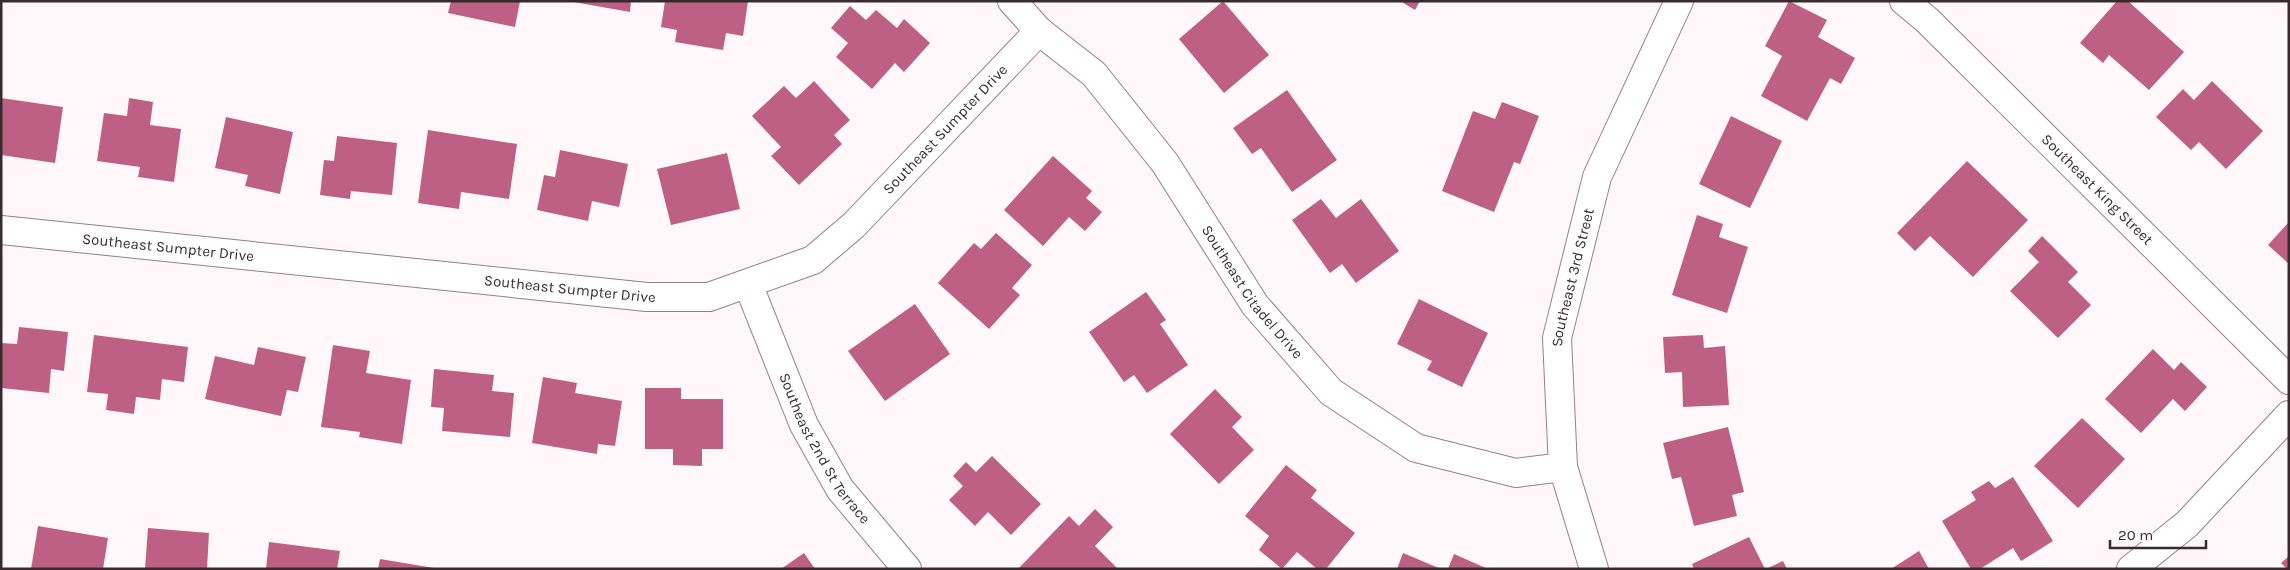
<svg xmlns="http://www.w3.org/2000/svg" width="2290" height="570" font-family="Karla,sans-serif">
<rect width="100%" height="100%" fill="#fff7f9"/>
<g fill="#bd6083">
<path d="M451,1H520L515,27L448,13Z"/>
<path d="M568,1H631L630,12Z"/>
<path d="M665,1H748L743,36L726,33L723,50L675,42L677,30L661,27Z"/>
<path d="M1223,1L1269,55L1224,93L1179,39Z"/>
<path d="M1400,1H1420L1415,10Z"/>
<path d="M1789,1L1827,20L1818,37L1855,58L1841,84L1830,78L1807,121L1761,96L1782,56L1765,46Z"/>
<path d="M2117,1H2128L2184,52L2149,90L2109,55L2103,63L2080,43Z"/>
<path d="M850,6L866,20L876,10L897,28L904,19L930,43L904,72L895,63L872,89L836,57L848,43L831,28Z"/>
<path d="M814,81L850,120L834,135L842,144L799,185L771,156L781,147L752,116L784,86L796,98Z"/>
<path d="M2212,81L2263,131L2226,169L2199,142L2191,150L2156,117L2183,89L2194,100Z"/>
<path d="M1287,90L1337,160L1292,192L1261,148L1252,154L1233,128Z"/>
<path d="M1,98L63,107L55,163L1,155Z"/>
<path d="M129,98L153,102L150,125L181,129L174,182L138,177L140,167L97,161L104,113L127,116Z"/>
<path d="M1502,102L1539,116L1520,164L1514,162L1494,212L1442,191L1473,111L1495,119Z"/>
<path d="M1731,116L1782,141L1750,208L1699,184Z"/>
<path d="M226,117L293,132L280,194L245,186L248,175L215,168Z"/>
<path d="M428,130L517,144L509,199L461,192L459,209L418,203Z"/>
<path d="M337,136L397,143L392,195L351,191L350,199L320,195L324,160L334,161Z"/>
<path d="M560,150L628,164L619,207L592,201L588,221L537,210L544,175L555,177Z"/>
<path d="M727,153L740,209L671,225L657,169Z"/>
<path d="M1053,156L1092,191L1086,198L1102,212L1085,231L1069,217L1043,246L1004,210Z"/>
<path d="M1967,161L2028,220L1973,277L1930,236L1915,251L1897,233Z"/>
<path d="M1321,199L1336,218L1361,199L1399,251L1356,283L1342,264L1330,273L1292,220Z"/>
<path d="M1697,215L1723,224L1719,237L1748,247L1727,313L1672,295Z"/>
<path d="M2289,222V264L2268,245Z"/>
<path d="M996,233L1032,265L1012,288L1020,295L989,329L938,283L974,243L981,249Z"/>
<path d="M2042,236L2078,272L2068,282L2091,305L2058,338L2010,291L2039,262L2028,251Z"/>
<path d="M1146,292L1166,320L1160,324L1188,365L1147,393L1134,375L1124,382L1089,332Z"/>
<path d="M1419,299L1488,333L1462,387L1427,370L1432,361L1397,344Z"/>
<path d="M915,304L950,354L885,401L848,351Z"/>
<path d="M19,327L68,332L64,371L51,369L49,393L1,388V343L17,344Z"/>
<path d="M94,335L188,347L184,382L162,379L160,400L136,397L134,414L106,410L108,394L87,392Z"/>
<path d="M1703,335L1704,348L1725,346L1729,405L1683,407L1682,372L1665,373L1663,337Z"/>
<path d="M333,345L370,351L366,373L411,380L402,444L359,437L360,432L321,427Z"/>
<path d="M258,347L306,357L298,392L287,390L281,416L205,399L215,356L254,365Z"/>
<path d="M2153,349L2174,370L2181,362L2207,387L2185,411L2173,399L2141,433L2105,399Z"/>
<path d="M434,369L494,375L492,391L514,393L510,437L442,431L444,408L431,407Z"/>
<path d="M543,377L577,383L575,393L622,401L615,446L598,444L597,454L532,443Z"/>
<path d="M645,388H681V399H723V449H702V466L673,465V449H645Z"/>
<path d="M1215,389L1242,417L1232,427L1254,450L1219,484L1170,434Z"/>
<path d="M2082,418L2125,459L2078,508L2034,466Z"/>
<path d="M1728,427L1744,492L1732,495L1737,516L1694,526L1681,477L1672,479L1663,443Z"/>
<path d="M992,456L1041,504L1011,535L988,512L975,526L949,500L963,486L953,476L966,462L976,472Z"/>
<path d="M1286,465L1317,490L1311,498L1355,533L1326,569H1317L1297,552L1282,569L1259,550L1269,536L1245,516Z"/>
<path d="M2013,477L2053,541L2021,561L2013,548L1980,569H1971L1942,521L1976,500L1971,492L1989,481L1995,488Z"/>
<path d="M1095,509L1113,527L1095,546L1118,569H1018L1069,516L1079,526Z"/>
<path d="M38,526L108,538L103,569H31Z"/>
<path d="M148,528L209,533L207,569H145Z"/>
<path d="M1749,537L1765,569H1694L1692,564Z"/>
<path d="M269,542L340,551L337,569H266Z"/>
<path d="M1919,551L1929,569H1891Z"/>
<path d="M804,553L815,569H781Z"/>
<path d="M1403,553L1441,569H1397Z"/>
<path d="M1454,554L1488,569H1448Z"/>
<path d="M2289,556V569H2287L2281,563Z"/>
<path d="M380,559L434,568V569H378Z"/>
<path d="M1783,561L1787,569H1766Z"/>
</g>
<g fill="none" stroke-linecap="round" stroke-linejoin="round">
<g stroke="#9b7b85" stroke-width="30">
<g id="street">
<path id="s1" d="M1012,1L1039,31L1094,74L1165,163L1255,305L1331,392L1416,448L1516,473L1563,467"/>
<path id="s2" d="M1904,1L1927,20L2289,380"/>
<path id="s3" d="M1,230L647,297H709L813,260L854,225L1039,31"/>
<path id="s4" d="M748,284L804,425L840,489L907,569"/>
<path id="s5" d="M1594,569L1563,467L1557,338L1597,177L1679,1"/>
<path d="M2131,569L2187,524L2289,415"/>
</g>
</g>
<use href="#street" stroke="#fff" stroke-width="28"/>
</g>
<g text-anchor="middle" stroke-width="5" stroke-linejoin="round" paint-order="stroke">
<g font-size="15" fill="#382b2f" stroke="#fff7f9">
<text dy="5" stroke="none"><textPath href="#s3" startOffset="1008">Southeast Sumpter Drive</textPath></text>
<text dy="5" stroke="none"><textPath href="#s2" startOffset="270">Southeast King Street</textPath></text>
<text dy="5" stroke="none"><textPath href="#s3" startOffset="168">Southeast Sumpter Drive</textPath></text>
<text dy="5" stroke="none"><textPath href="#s5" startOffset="298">Southeast 3rd Street</textPath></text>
<text dy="5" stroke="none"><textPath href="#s3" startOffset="572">Southeast Sumpter Drive</textPath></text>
<text dy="5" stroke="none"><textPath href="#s1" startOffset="380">Southeast Citadel Drive</textPath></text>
<text dy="5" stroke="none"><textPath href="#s4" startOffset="182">Southeast 2nd St Terrace</textPath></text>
</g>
</g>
<rect width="2290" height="570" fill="none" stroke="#382b2f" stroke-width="5"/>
<path d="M2110 540v8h96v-8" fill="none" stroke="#382b2f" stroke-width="2.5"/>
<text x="2118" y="540" font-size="15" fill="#382b2f" stroke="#fff7f9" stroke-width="4" paint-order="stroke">20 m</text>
</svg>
